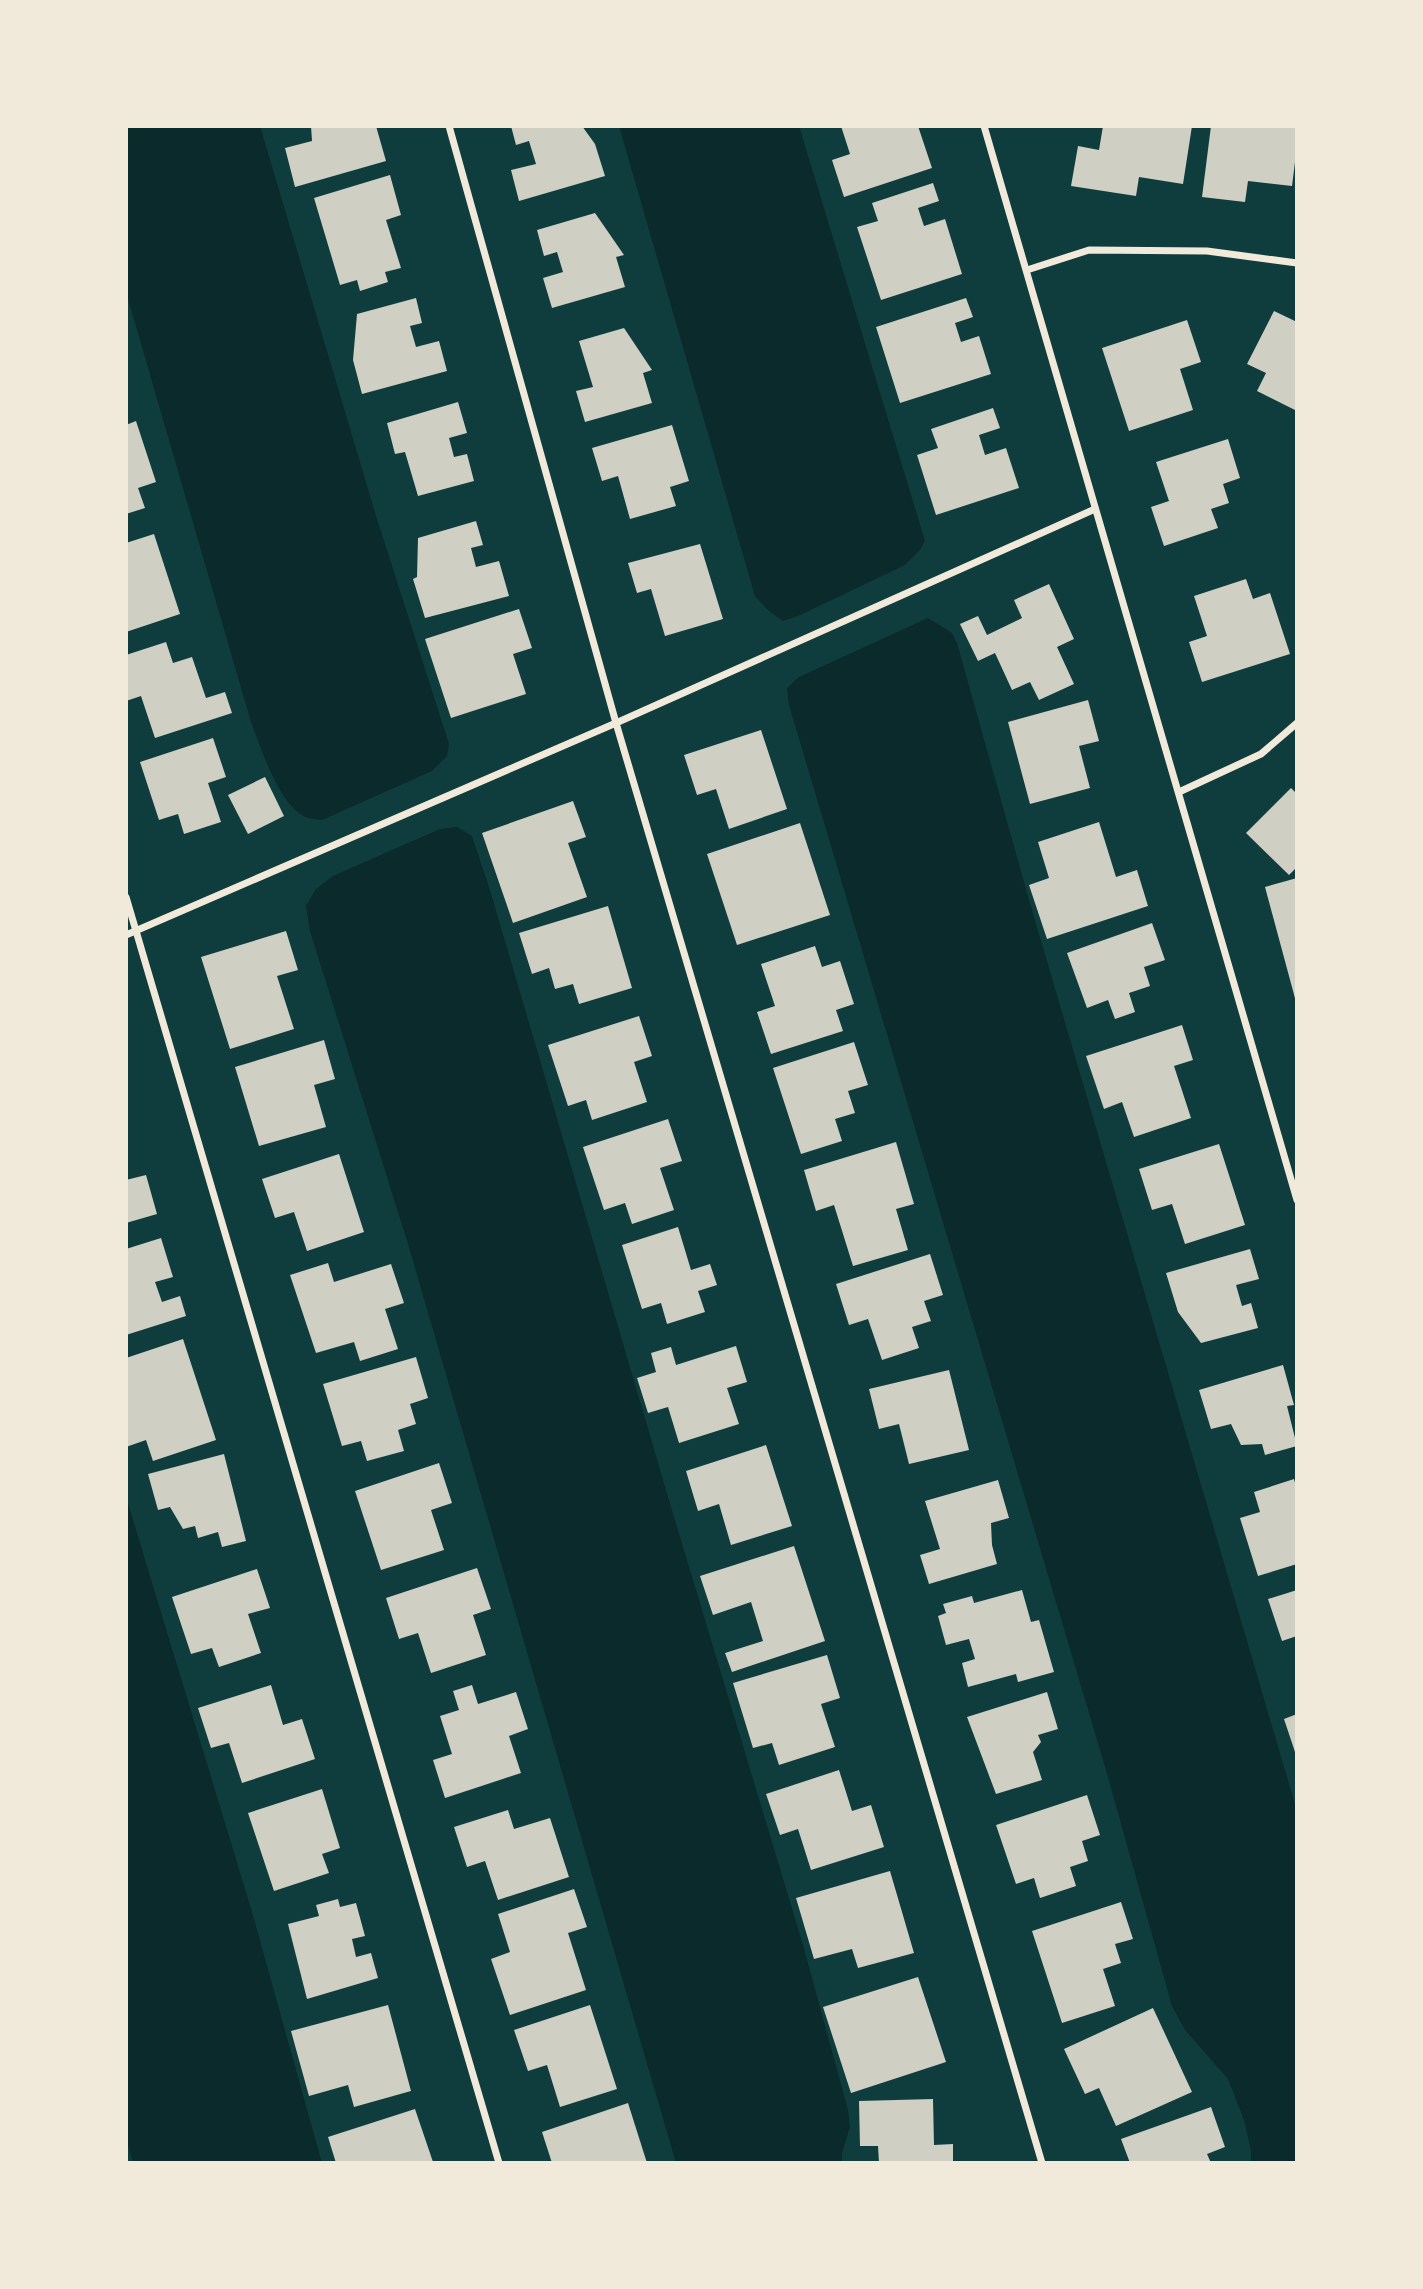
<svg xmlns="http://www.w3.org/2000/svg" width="1423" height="2289" font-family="Roboto,sans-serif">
<rect width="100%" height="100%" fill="#0f3d3e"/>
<g fill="#0a2a2b">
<path d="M126,126H260L376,516L449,744L447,756L432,771L322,820C317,819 310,819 306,817C279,806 261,748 251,722L126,292Z"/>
<path d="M619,126H799L925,541L920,550L905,565L798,616L783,621L769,611L755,596Z"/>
<path d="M928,618L952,633L957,643L1029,900L1297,1811V2163H1251V2151L1244,2120L1228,2079L1185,2030L1172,2006L1106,1770L789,705L787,688L799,677Z"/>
<path d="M457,827L472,836L490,890L671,1507L803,1945L848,2110L850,2127L842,2153V2163H676L408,1244L310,931L306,906L316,889L333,876L440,829Z"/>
<path d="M126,1497L252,1912L322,2163H133L126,2138Z"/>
</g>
<g fill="#cfcfc3">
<path d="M311,126H376L386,161L295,187L285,148L312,141Z"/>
<path d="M511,126H582L595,144L605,176L519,201L511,170L536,164L529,141L516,145Z"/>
<path d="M841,126H918L932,168L844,197L832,160L850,154Z"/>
<path d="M1103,126H1192L1183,184L1139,177L1136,196L1071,186L1078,146L1099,150Z"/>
<path d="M1211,126H1297V146L1292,186L1248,181L1245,202L1202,197Z"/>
<path d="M390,175L401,215L386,220L401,268L385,272L388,282L360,291L357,280L340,285L314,198Z"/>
<path d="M933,183L939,201L918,208L924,226L945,219L962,274L881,300L857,227L878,221L872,203Z"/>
<path d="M595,213L624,255L616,257L625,287L552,308L543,278L563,272L557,252L544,256L537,230Z"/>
<path d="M416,298L422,323L410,326L416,347L439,341L447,371L362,394L353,360L357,314Z"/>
<path d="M966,298L973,317L955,323L961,342L979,336L991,374L900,403L876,327Z"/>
<path d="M1274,311L1297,322V411L1257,391L1266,373L1247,364Z"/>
<path d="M1187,320L1201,362L1180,369L1193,410L1129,431L1102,348Z"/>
<path d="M624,328L652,370L643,373L652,403L585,422L576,391L593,387L579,341Z"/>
<path d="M458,402L467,433L449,438L454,457L467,454L474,481L418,496L405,452L395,454L387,423Z"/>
<path d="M993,408L1000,428L979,435L985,455L1006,448L1019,488L936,515L917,455L938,448L931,429Z"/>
<path d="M136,421L156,482L138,488L145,508L126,514V425Z"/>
<path d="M672,425L689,481L670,487L676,506L630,519L618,476L602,481L592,448Z"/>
<path d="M1228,439L1240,478L1223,484L1229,503L1211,509L1218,528L1164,546L1151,507L1169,501L1156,462Z"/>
<path d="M476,521L483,545L471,548L476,567L499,561L509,596L425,618L413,579L417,577L418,538Z"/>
<path d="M154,534L180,614L126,632V543Z"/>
<path d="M700,544L723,619L665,636L651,589L637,593L628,563Z"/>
<path d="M1246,579L1253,599L1270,593L1290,654L1202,682L1189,642L1207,636L1194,596Z"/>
<path d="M1049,584L1074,639L1057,647L1074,684L1039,700L1030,682L1012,690L995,653L978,661L960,624L978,616L987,635L1022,618L1014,600Z"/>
<path d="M519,609L532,648L513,654L526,694L451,718L425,639Z"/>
<path d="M166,642L173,663L192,657L206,698L225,692L232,713L155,738L141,696L126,701V655Z"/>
<path d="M1088,700L1099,741L1079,746L1090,788L1030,804L1008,722Z"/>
<path d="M761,730L787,809L729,829L716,789L697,795L684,755Z"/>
<path d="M213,738L226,777L208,783L221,822L184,834L178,814L159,820L140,762Z"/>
<path d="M265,777L284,816L248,834L228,795Z"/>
<path d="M1291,788L1297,794V867L1289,875L1246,833Z"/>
<path d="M573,801L586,837L568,843L587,897L513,923L482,833Z"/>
<path d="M1099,822L1116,877L1137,870L1148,906L1047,939L1029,885L1049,878L1038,842Z"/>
<path d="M800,823L830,915L737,945L707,854Z"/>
<path d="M1297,878V1002H1296L1265,887Z"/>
<path d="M608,906L632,988L579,1004L573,984L555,989L549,968L532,974L519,933Z"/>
<path d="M1152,923L1165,960L1144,967L1150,986L1129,993L1135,1012L1115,1019L1108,1000L1087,1008L1067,953Z"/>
<path d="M286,931L298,970L277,976L294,1029L230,1049L201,957Z"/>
<path d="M815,946L822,967L840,961L854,1004L836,1010L843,1031L771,1054L757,1012L775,1006L761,964Z"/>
<path d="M639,1016L652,1056L634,1062L647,1102L592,1120L586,1100L568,1106L548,1045Z"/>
<path d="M1182,1025L1193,1060L1174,1066L1191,1118L1134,1137L1122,1102L1104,1109L1086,1056Z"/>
<path d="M324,1040L335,1079L314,1085L326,1127L259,1146L235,1067Z"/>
<path d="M854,1042L868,1085L848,1091L855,1113L835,1119L842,1141L801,1154L773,1068Z"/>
<path d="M668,1119L682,1161L660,1168L674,1210L632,1224L625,1203L604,1210L583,1147Z"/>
<path d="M896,1142L914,1204L896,1209L908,1250L853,1266L834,1205L816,1211L804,1170Z"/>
<path d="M1219,1144L1245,1225L1185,1244L1172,1204L1152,1210L1139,1169Z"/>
<path d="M339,1154L364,1232L307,1251L294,1212L275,1218L262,1179Z"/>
<path d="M146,1175L157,1214L126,1223V1180Z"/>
<path d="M678,1227L691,1270L710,1264L717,1285L698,1291L705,1312L667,1324L661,1303L642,1309L622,1245Z"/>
<path d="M161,1238L173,1277L155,1282L162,1302L180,1296L186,1316L126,1335V1249Z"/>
<path d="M1250,1249L1259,1279L1236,1285L1242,1306L1251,1303L1258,1328L1201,1343L1178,1312L1166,1273Z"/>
<path d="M930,1254L943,1295L924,1301L931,1321L912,1327L919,1348L882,1360L868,1319L849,1325L836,1284Z"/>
<path d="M328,1263L334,1282L391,1264L404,1303L385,1309L398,1349L360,1361L354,1342L316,1353L290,1275Z"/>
<path d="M183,1339L216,1440L153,1461L146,1440L126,1447V1358Z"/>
<path d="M736,1346L747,1382L727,1388L739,1424L679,1443L668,1407L648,1413L637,1378L656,1372L651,1353L671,1347L676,1365Z"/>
<path d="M416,1357L428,1398L410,1404L416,1424L398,1430L404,1451L367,1461L361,1441L342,1446L323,1384Z"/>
<path d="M1283,1365L1294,1405L1287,1406L1297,1446L1265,1455L1262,1444L1241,1445L1231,1424L1211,1429L1199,1390Z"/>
<path d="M949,1370L969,1450L909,1464L899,1424L879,1429L869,1389Z"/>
<path d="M766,1445L792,1526L731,1545L719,1504L698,1511L686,1471Z"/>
<path d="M224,1454L246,1541L222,1547L218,1532L198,1538L195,1526L183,1529L170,1507L158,1510L148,1474Z"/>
<path d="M439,1463L452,1503L431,1510L444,1550L381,1570L355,1491Z"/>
<path d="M1294,1479L1297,1490V1564L1258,1576L1240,1518L1260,1512L1254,1492Z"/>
<path d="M998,1480L1009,1518L991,1523L992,1545L997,1564L929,1584L920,1555L940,1549L925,1501Z"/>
<path d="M794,1546L825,1641L732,1672L725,1653L763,1641L751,1602L713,1615L700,1576Z"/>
<path d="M477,1568L491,1609L473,1615L486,1655L431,1673L418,1633L399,1639L386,1598Z"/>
<path d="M257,1569L270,1608L248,1614L261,1653L219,1667L212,1648L191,1654L172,1597Z"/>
<path d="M1022,1590L1031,1622L1039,1620L1054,1672L1018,1682L1016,1674L968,1687L962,1663L975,1659L969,1639L946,1645L938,1616L946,1613L943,1604L972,1596L974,1603Z"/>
<path d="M1297,1590V1636L1282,1641L1268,1599Z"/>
<path d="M827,1655L840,1698L821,1704L835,1747L779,1765L772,1743L753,1748L733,1683Z"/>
<path d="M271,1685L283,1725L302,1719L315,1759L242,1783L229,1743L211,1748L198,1708Z"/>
<path d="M472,1685L478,1704L516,1692L528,1729L509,1736L521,1773L445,1798L433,1760L452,1754L440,1716L459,1710L453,1691Z"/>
<path d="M1047,1692L1058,1729L1038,1735L1041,1742L1033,1752L1042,1780L996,1794L967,1717Z"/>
<path d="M1297,1714V1755H1296L1284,1719Z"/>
<path d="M839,1770L852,1811L871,1805L884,1847L811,1870L798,1829L780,1835L766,1794Z"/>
<path d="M322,1789L340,1848L322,1854L329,1873L274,1891L248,1813Z"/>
<path d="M1087,1795L1100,1835L1082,1841L1088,1861L1070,1867L1076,1886L1040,1898L1034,1878L1016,1884L996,1825Z"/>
<path d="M508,1810L514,1829L550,1818L569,1877L498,1900L485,1861L467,1867L454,1827Z"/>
<path d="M890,1871L914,1953L858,1968L852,1949L814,1959L796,1898Z"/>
<path d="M574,1889L587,1927L568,1933L586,1990L510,2015L491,1959L510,1952L498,1914Z"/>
<path d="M338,1899L340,1907L356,1903L365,1936L352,1939L356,1957L371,1953L378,1978L307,1999L288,1924L319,1916L316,1905Z"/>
<path d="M1121,1902L1133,1939L1115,1944L1121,1963L1103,1969L1115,2006L1062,2023L1032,1931Z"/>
<path d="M918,1977L946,2062L851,2093L823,2007Z"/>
<path d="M388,2005L411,2091L354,2107L348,2085L309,2096L291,2031Z"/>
<path d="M590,2005L617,2089L560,2107L547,2065L528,2071L514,2030Z"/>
<path d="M1153,2008L1192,2092L1116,2126L1099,2088L1085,2094L1064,2049Z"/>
<path d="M933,2099L934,2145L953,2144V2163H879L878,2146H860L859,2101Z"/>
<path d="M628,2103L647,2163H552L542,2132Z"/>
<path d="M1211,2107L1225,2147L1207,2154L1211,2163H1130L1121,2139Z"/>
<path d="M415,2109L433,2162L336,2163L328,2137Z"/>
</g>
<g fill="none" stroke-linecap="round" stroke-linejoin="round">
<g stroke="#f1e9da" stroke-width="7">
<path d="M449,126L616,723L1042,2163"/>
<path d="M984,126L1297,1200"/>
<path d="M1027,270L1089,250L1207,251L1297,263"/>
<path d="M1179,792L1261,754L1297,723"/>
<path d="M126,897L499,2163"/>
<path d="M126,935L616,723L1095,509"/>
</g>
</g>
<rect width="1423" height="2289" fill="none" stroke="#f1e9da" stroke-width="256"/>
</svg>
